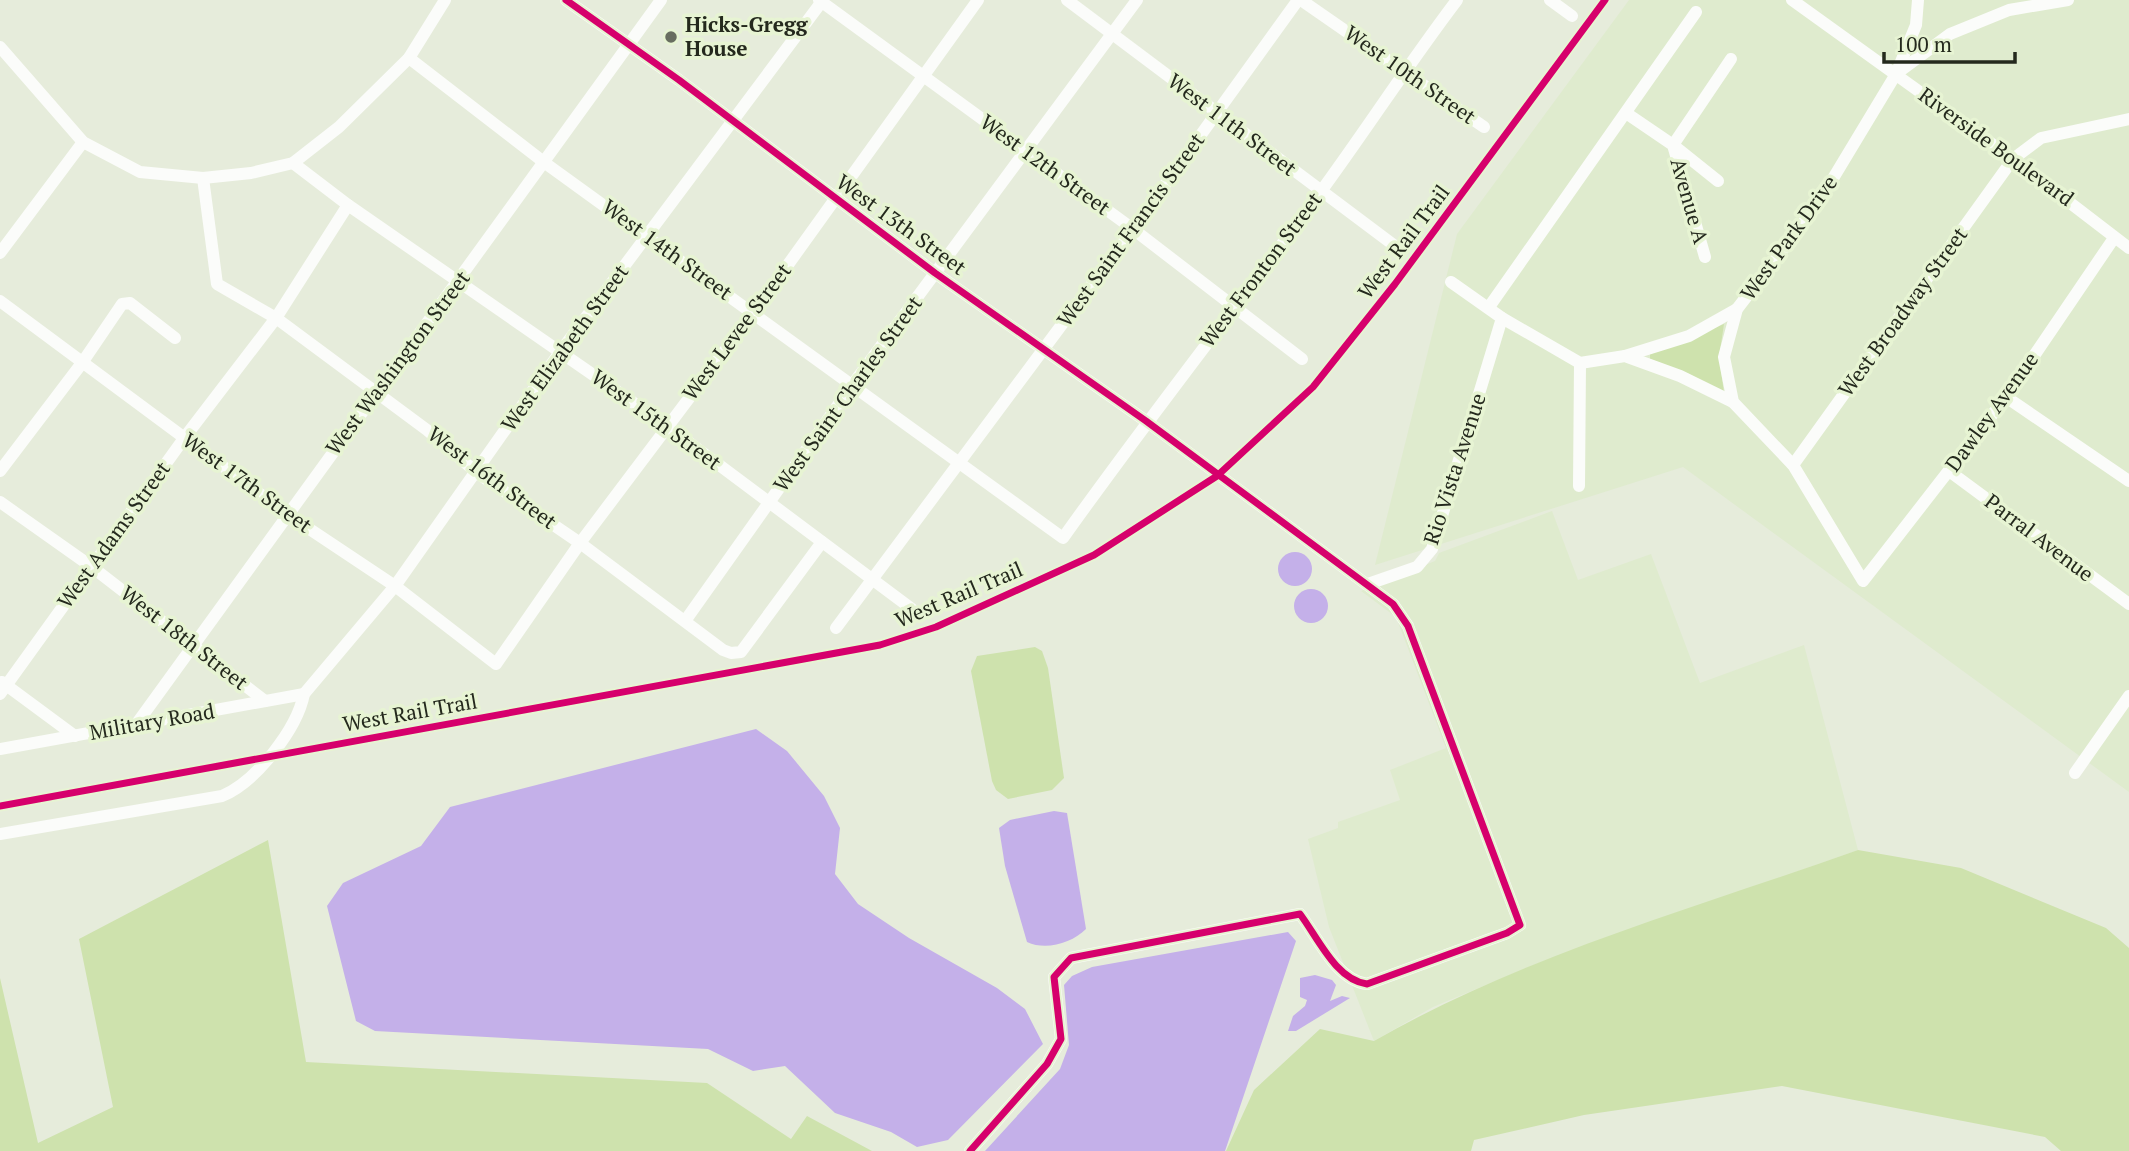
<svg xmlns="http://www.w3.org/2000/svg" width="2129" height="1151" font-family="'PT Serif',serif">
<rect width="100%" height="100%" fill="#e6ecdb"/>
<g fill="#dfebce">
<path d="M1629,0H2129V792L1683,467L1375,565L1457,234Z"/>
<path d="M1552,511L1578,580L1651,554L1700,683L1804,645L1858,850L1541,962L1433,1007L1374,1041L1329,927L1308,839L1338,828V822L1400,800L1390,770L1446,748L1396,617L1361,591L1435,561L1439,553Z"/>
</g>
<g fill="#cee2ad">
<path d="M1724,324L1719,357L1724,393L1689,374L1650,359V354Z"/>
<path d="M1035,647L1042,651L1048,668L1064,778L1052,790L1008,799L996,790L992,781L971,671L977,656Z"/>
<path d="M268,840L306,1062L707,1083L791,1139L807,1116L872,1151H0V978L38,1143L113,1107L79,939Z"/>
<path d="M1858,850L1961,868L2106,928L2129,948V1151H2061L2045,1137L1782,1086L1584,1115L1474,1140L1471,1151H1226L1254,1090L1320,1029L1374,1041C1524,955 1695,908 1858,850Z"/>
</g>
<g fill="#c4b0e9">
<circle cx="1295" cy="569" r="17"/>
<circle cx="1311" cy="606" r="17"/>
<path d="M756,729L787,751L824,796L840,828L835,874L858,904L909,938L997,988L1025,1009L1043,1044L948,1140L917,1147L891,1132L835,1113L785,1066L753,1071L708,1049L375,1031L356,1021L327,906L343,883L421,846L450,807Z"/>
<path d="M1054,811L1067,813L1086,929C1072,943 1046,951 1027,942L1005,866L999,828L1010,820Z"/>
<path d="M1288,932L1296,941L1225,1151H985L1060,1069L1069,1045L1064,985L1072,976L1092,967Z"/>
<path d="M1315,975L1332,980L1336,985L1330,1001L1342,996L1350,998L1296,1031H1288L1293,1016L1305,1006L1307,1000L1300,997V978Z"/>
</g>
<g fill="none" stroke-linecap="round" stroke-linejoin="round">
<g stroke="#fbfcfa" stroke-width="12">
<path d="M566,0L679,80L935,273L1146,421L1393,604L1408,626L1520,925L1507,933L1367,984C1336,980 1318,938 1300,914L1071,958L1054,977L1061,1039L1047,1064L970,1151"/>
<path d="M819,0L1133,229L1302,359"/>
<path d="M1067,0L1399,249"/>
<path d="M1301,0L1484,127"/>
<path d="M1550,0L1572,16"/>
<path d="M1792,0L2013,159L2129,248"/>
<path d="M1918,0L1916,25L1896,74L1817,205L1737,309L1724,357L1733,402L1793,465L1863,581L2006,397L2114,238"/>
<path d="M0,47L83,142L140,172L203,178L251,173L293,163L339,127L409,58L445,0"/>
<path d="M409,58L545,163L1063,538C1146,421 1235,309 1319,194C1366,130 1409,63 1457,0"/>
<path d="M1896,74L1950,34L2009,10L2068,0"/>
<path d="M1626,113L1673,145L1705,257"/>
<path d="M293,163L348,205L667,426L912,609"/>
<path d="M203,178L217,284L276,318L427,430L476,472L580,543L723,650L731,653L741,652L822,542"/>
<path d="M1718,181L1673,145L1731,59"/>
<path d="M0,253L83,142"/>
<path d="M1451,282L1502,318L1580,363L1625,356L1680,376L1733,402"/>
<path d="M0,301L287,514L395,586L496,664L580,543L754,312L978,0"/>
<path d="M1489,307L1696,12"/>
<path d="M1625,356L1689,336L1737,309"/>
<path d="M2006,397L2129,481"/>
<path d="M1793,465L2013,159L2041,138L2129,119"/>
<path d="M0,471L82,363L122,304L130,303L175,338"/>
<path d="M1949,471L2129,604"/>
<path d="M1579,486L1580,363"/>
<path d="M0,502L92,567L265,701"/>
<path d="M1368,584L1417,567L1432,549L1502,318"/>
<path d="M685,621L853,384L1137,0"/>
<path d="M836,628L1133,229L1298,0"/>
<path d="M2,682L75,736"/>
<path d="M0,694L185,437L276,318L348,205"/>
<path d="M135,726L661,0"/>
<path d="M0,749L304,694"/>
<path d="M2075,773L2129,696"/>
<path d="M0,834L222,796C256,782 297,729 304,694L395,586L560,352L823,0"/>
</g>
<g stroke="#e7f4d3" stroke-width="11">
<g id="cycleway">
<path d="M566,0L679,80L935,273L1146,421L1393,604L1408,626L1520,925L1507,933L1367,984C1336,980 1318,938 1300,914L1071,958L1054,977L1061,1039L1047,1064L970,1151"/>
<path d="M0,806L880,645L936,627L1094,555L1217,476L1313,387L1395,284L1605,0"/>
</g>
</g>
<use href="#cycleway" stroke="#d6006c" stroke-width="7"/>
</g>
<circle fill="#686d60" stroke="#e7f4d3" stroke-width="2.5" cx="671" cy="37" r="7"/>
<g text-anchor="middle" stroke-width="7" stroke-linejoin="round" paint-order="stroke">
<g font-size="21" font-weight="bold" fill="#24291d" stroke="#e7f4d3" text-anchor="start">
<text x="685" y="32">Hicks-Gregg<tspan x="685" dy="24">House</tspan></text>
</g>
<g font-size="21" fill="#24291d" stroke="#e7f4d3">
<text transform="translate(1410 75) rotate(35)" y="7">West 10th Street</text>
<text transform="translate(1232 125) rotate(37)" y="7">West 11th Street</text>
<text transform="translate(1996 147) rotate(36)" y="7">Riverside Boulevard</text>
<text transform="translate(1045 165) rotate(36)" y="7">West 12th Street</text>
<text transform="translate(1689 201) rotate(74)" y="7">Avenue A</text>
<text transform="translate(901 225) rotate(36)" y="7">West 13th Street</text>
<text transform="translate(1131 230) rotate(-54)" y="7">West Saint Francis Street</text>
<text transform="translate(1789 238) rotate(-54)" y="7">West Park Drive</text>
<text transform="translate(1404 242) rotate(-53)" y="7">West Rail Trail</text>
<text transform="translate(667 250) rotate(36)" y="7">West 14th Street</text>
<text transform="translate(1261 270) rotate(-53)" y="7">West Fronton Street</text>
<text transform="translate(1903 312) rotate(-54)" y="7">West Broadway Street</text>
<text transform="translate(737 332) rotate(-53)" y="7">West Levee Street</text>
<text transform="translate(565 348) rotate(-54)" y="7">West Elizabeth Street</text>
<text transform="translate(398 363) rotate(-53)" y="7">West Washington Street</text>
<text transform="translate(848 394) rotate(-54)" y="7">West Saint Charles Street</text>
<text transform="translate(1992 412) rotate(-54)" y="7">Dawley Avenue</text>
<text transform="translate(656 420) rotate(36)" y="7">West 15th Street</text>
<text transform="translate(1455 469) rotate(-72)" y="7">Rio Vista Avenue</text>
<text transform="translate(492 478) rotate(37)" y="7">West 16th Street</text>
<text transform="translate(247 483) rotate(36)" y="7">West 17th Street</text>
<text transform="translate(114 535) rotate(-54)" y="7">West Adams Street</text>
<text transform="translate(2039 538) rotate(37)" y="7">Parral Avenue</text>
<text transform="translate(959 595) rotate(-23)" y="7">West Rail Trail</text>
<text transform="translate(184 638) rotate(38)" y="7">West 18th Street</text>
<text transform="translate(410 713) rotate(-10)" y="7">West Rail Trail</text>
<text transform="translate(152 722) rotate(-10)" y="7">Military Road</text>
</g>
</g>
<path d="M1884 52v10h131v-10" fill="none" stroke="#24291d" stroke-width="3.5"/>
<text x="1895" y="52" font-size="21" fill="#24291d" stroke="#e7f4d3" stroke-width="5" paint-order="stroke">100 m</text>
</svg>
